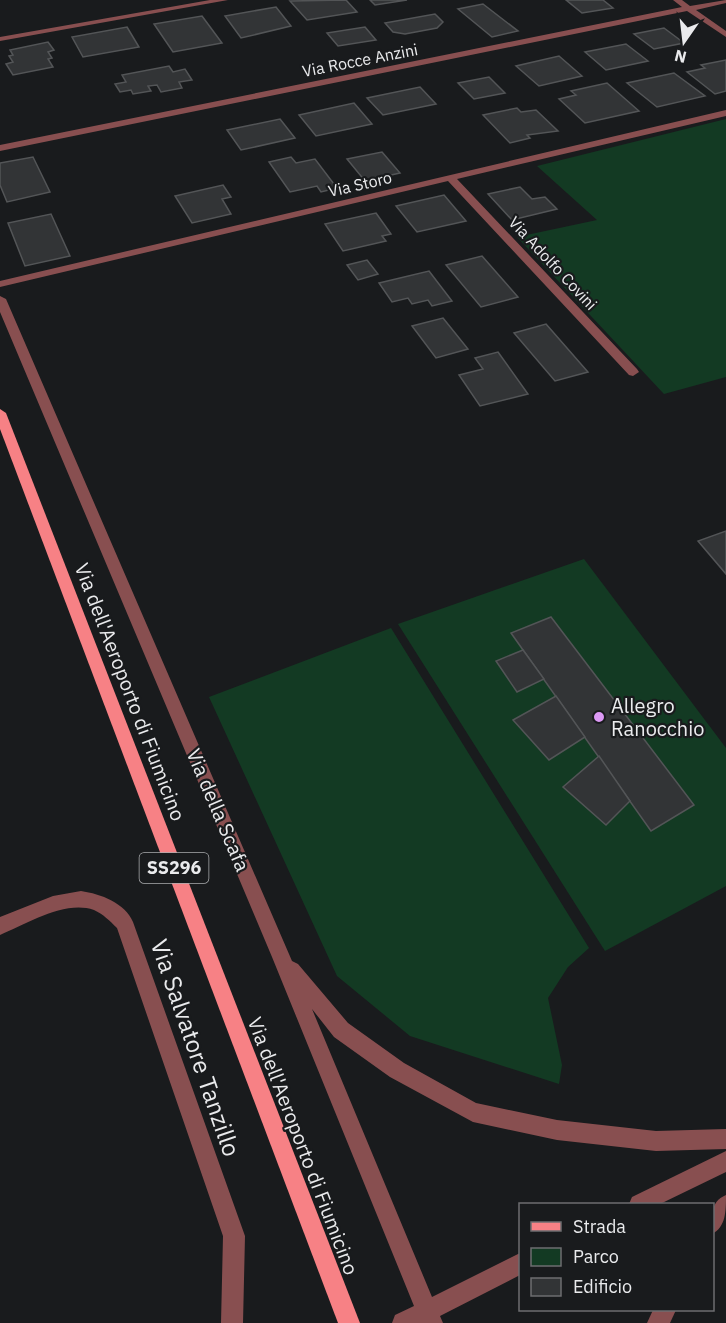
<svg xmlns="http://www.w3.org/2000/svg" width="726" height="1323" font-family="'IBM Plex Sans',sans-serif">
<rect width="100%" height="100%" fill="#191b1d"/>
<g fill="#133a23">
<path d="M726,119V377L664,394L517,237L597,220L537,166Z"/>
<path d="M584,559L726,748V886L605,951L398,624Z"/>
<path d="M391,628L589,948L568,967L548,998L562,1065L559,1084L410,1036L337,976L209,697Z"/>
</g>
<g fill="#323436" stroke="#535557" stroke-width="1.5">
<path d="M346,0L357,12L307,20L290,1Z"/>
<path d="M370,0H407L375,5Z"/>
<path d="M566,0H603L613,8L582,13Z"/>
<path d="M483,4L518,31L492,37L458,9Z"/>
<path d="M276,7L291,26L241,38L225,16Z"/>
<path d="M435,14L443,22L437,28L405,34L393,32L385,23Z"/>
<path d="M202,16L222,43L173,52L154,24Z"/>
<path d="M127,27L139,47L83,57L72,37Z"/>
<path d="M365,27L376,40L338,46L327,33Z"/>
<path d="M664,28L684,43L654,49L634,34Z"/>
<path d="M48,42L54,50L48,52L52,58L48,59L53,67L13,75L6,64L13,62L9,56L13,55L10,50Z"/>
<path d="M626,44L648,61L606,70L585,52Z"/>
<path d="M559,56L582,76L539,86L516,66Z"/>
<path d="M726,60V91L715,94L687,72L705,68L701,65Z"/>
<path d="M169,66L173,72L185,69L192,80L179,82L182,88L161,92L157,85L148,86L151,91L133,94L131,90L120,92L115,84L126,82L122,75Z"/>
<path d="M674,73L705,96L657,107L627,83Z"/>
<path d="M489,77L505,93L474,99L458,83Z"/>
<path d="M607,83L639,111L585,123L559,99L576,95L571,91Z"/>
<path d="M420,87L436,104L383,115L367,98Z"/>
<path d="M354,103L372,124L316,136L299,115Z"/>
<path d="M517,108L521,112L536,110L558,131L527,135L530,138L510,143L483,115Z"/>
<path d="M280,119L295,138L241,150L227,130Z"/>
<path d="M382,152L400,173L365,181L347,159Z"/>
<path d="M33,157L50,192L7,202L0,185V163Z"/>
<path d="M291,157L296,163L315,159L337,188L321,192L317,186L290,192L269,162Z"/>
<path d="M223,185L231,197L222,199L231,214L192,223L175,196Z"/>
<path d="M520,187L532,199L545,197L557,209L512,220L488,194Z"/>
<path d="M444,195L466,221L417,232L396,206Z"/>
<path d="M376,213L391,234L382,236L386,241L343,251L325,224Z"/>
<path d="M51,214L70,256L25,266L8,223Z"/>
<path d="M482,256L518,297L481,307L446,265Z"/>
<path d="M367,260L378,274L358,280L347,265Z"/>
<path d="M429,271L452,301L432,306L428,300L412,304L408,298L392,302L379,283Z"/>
<path d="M443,318L468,349L436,358L412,326Z"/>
<path d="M546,324L588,372L555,381L514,333Z"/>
<path d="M498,352L528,394L480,406L459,375L483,369L475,358Z"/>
<path d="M726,531V574L698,541Z"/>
<path d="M551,617L694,805L651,831L511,633Z"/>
<path d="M523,650L544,679L517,692L496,661Z"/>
<path d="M556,696L585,737L549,760L513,720Z"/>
<path d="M599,756L630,801L606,825L563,787Z"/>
</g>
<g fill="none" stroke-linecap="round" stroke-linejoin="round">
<g fill="#884f50" fill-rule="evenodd">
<path d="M210,0H228L0,41V37Z"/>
<path d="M673,0H682L690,6L726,0V3L696,10L726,31V37L687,11L0,151V145L682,7Z"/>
<path d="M726,110V116L457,179L637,369L639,372L633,376L629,375L448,181L0,287V281Z"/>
<path d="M0,296L6,299L292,961L298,964L348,1023L404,1063L476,1103L557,1120L656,1131L726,1129V1149L656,1151L557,1140L473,1122L390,1077L334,1037L312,1009L432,1297L520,1253V1275L440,1316L443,1323H392L395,1315L414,1306L272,957L0,312Z"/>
<path d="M81,891C101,894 125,903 133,922L245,1236L243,1323H221L223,1236L117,928C110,921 103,914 94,910C64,900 27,924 0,935V917L53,896Z"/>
<path d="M726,1151V1172L660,1204H629L632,1197Z"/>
<path d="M726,1195C726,1211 726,1227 712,1234C712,1218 709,1202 726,1195Z"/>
<path d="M653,1310H676L670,1323H647Z"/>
</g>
<path fill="#f78185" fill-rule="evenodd" d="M0,409L6,413L360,1323H338L0,429Z"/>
</g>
<circle fill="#dc99f4" stroke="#191b1d" stroke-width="2" cx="599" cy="717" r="6"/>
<g text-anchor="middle" stroke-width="4.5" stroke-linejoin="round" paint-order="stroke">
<g font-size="16" fill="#eaebed" stroke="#191b1d">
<text transform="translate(360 60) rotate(-11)" y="6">Via Rocce Anzini</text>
<text transform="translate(360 184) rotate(-13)" y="6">Via Storo</text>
<text transform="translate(553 263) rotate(47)" y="6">Via Adolfo Covini</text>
</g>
<rect fill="#191b1d" stroke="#abadaf" stroke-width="1.5" x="139.5" y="853" width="69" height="30" rx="4.5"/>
<g font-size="18" font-weight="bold" fill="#eaebed">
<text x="174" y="874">SS296</text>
</g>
<g font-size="20" fill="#eaebed" stroke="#191b1d">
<text transform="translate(130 692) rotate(69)" y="7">Via dell'Aeroporto di Fiumicino</text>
<text transform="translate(218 810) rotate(67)" y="7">Via della Scafa</text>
<text transform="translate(303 1146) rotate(69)" y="7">Via dell'Aeroporto di Fiumicino</text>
</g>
<g font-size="20" fill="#eaebed" stroke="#191b1d" text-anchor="start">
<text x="611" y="713">Allegro<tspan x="611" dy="23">Ranocchio</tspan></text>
</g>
<g font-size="24" fill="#eaebed" stroke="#191b1d">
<text transform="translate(195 1048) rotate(71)" y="8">Via Salvatore Tanzillo</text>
</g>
</g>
<rect x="519" y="1203" width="195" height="108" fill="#191b1d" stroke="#6d6e70" stroke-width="1.5"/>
<rect x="531" y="1222" width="30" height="9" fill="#f78185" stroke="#6d6e70" stroke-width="1.5"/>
<text x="573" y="1233" font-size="18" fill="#eaebed">Strada</text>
<rect x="531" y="1248" width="30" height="18" fill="#133a23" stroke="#6d6e70" stroke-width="1.5"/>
<text x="573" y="1263" font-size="18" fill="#eaebed">Parco</text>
<rect x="531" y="1278" width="30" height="18" fill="#323436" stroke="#6d6e70" stroke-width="1.5"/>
<text x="573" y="1293" font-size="18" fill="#eaebed">Edificio</text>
<g transform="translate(684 42) rotate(194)" stroke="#191b1d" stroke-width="4.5" paint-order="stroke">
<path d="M0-4.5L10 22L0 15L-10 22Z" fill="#eaebed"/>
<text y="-9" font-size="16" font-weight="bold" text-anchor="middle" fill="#eaebed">N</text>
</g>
</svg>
